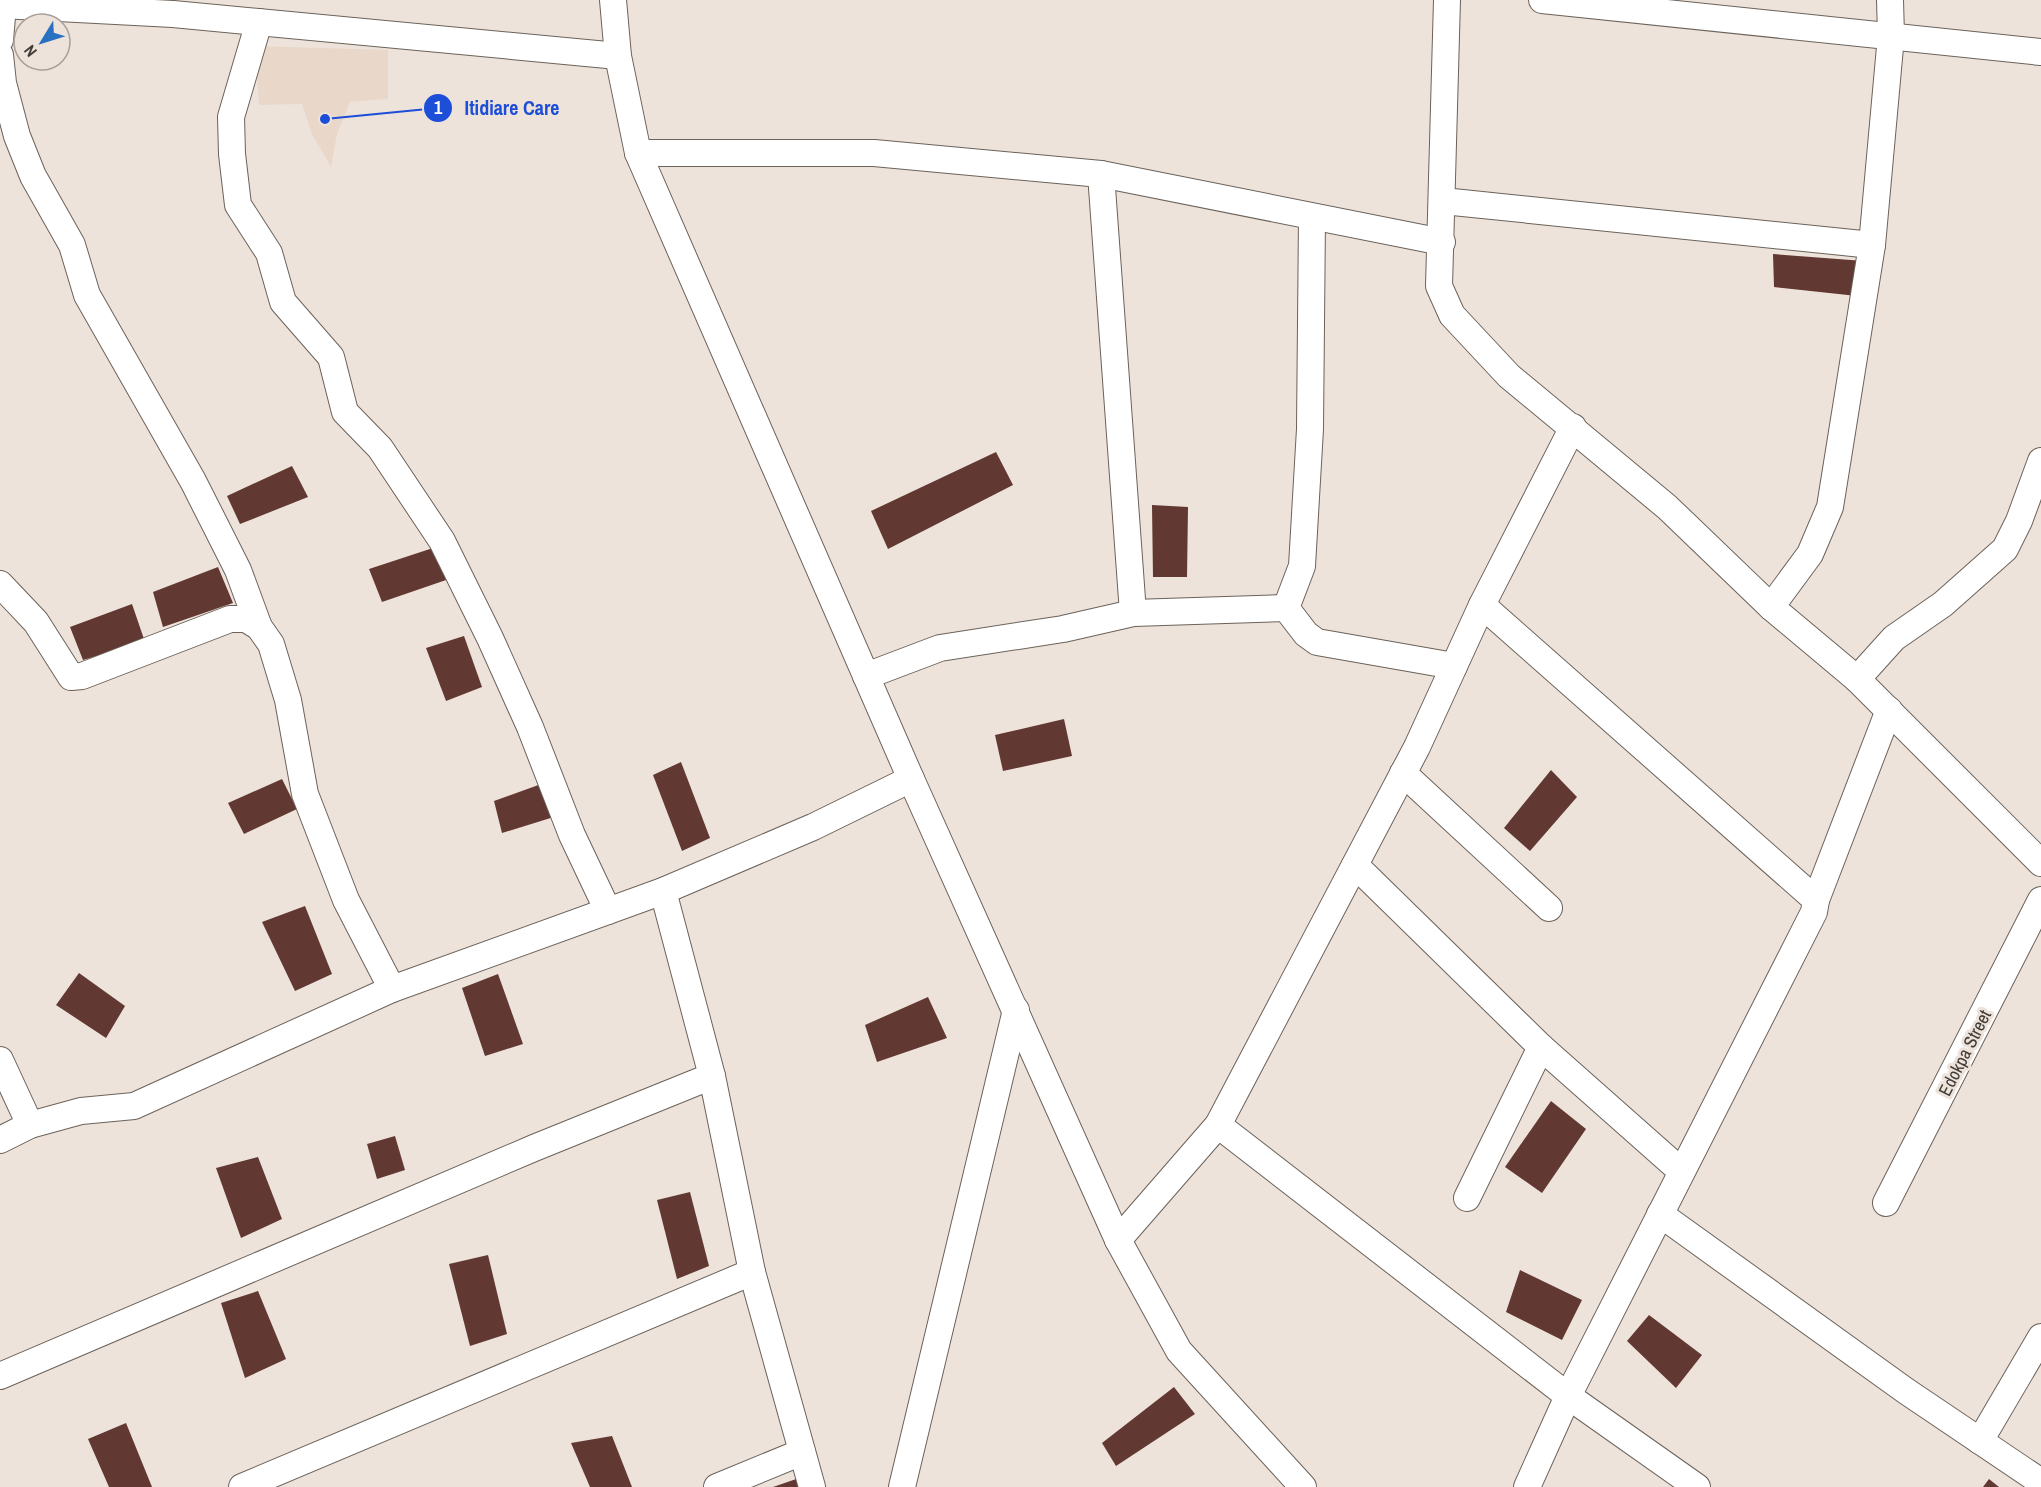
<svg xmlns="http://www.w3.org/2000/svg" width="2041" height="1487" font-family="'Archivo Narrow',sans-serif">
<rect width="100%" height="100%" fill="#eee3da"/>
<path fill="#e9d8c9" d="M255,46L388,50V99L350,102L337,134L331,167L312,134L302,104L259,105Z"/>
<g fill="#613832">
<path d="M1773,254L1864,261L1857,296L1774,287Z"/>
<path d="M996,452L1013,485L888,549L871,511Z"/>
<path d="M292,466L308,497L240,524L227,496Z"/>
<path d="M1152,505L1188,507L1187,577H1153Z"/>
<path d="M436,547L449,579L382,602L369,569Z"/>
<path d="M218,567L233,603L163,627L153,592Z"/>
<path d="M132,604L145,642L83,660L70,627Z"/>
<path d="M464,636L482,687L446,701L426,648Z"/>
<path d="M1064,719L1072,756L1003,771L995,735Z"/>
<path d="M681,762L710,838L682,851L653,775Z"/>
<path d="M1551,770L1577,797L1530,851L1504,828Z"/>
<path d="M282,779L297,809L244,834L228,803Z"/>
<path d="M544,783L557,816L502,833L494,801Z"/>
<path d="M305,906L332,974L295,991L262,922Z"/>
<path d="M79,973L125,1006L106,1038L56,1005Z"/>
<path d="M498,974L523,1044L485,1056L462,988Z"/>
<path d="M928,997L947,1038L877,1062L865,1025Z"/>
<path d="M1551,1101L1586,1129L1542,1193L1505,1167Z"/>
<path d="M395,1136L405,1170L377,1179L367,1144Z"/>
<path d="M258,1157L282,1219L241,1238L216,1168Z"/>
<path d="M690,1192L709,1266L677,1279L657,1200Z"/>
<path d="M488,1255L507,1334L470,1346L449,1264Z"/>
<path d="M1520,1270L1582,1300L1562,1340L1506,1312Z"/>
<path d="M258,1291L286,1359L245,1378L221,1303Z"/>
<path d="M1649,1315L1702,1355L1676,1388L1627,1341Z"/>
<path d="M1174,1387L1195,1414L1116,1466L1102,1443Z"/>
<path d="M126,1423L152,1487H109L88,1439Z"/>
<path d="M612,1436L632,1487H590L571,1443Z"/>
<path d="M802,1477L805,1487H773Z"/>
<path d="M1989,1479L1999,1487H1983Z"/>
</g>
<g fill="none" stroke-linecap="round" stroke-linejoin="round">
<g stroke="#6b625a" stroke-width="28">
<g id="minor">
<path d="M613,0L618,56L638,153L911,779L1118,1240L1179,1351L1303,1487"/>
<path d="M1447,0L1439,286L1452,315L1509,376L1667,507L1771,607L1857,679L2041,863"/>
<path d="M1542,0L2041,52"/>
<path d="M0,5L173,14L618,56"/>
<path d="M259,22L231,117L232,154L238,205L269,253L283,302L331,357L345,412L380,448L442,541L490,638L530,727L572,835L608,911"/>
<path d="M0,40L3,5"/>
<path d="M0,55L3,83L17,136L33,176L72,245L87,295L193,481L238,570L259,627"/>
<path d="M638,153H874L1101,174L1442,242"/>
<path d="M1101,174L1133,613"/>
<path d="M1443,201L1872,245"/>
<path d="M0,584L36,622L71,677L82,676L230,619H246L259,627L271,644L288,700L305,794L346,900L392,989"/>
<path d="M1482,605L1816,900"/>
<path d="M1771,607L1810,554L1830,507L1872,245L1891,36L1890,0"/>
<path d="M1286,608L1302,566L1310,429L1312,217"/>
<path d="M1286,608L1306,634L1317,642L1454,666"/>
<path d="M866,676L940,648L1063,629L1133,613L1286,608"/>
<path d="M1857,679L1894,638L1943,604L2005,549L2019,521L2041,461"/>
<path d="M1403,773L1549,908"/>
<path d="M1355,865L1541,1047L1681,1171"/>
<path d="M663,891L712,1076L752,1272L812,1487"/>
<path d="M0,1060L30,1125"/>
<path d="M1218,1125L1568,1396L1697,1487"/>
<path d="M0,1140L30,1125L81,1111L134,1106L392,989L663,891L813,827L911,779"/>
<path d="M1467,1198L1541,1047"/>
<path d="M1886,1203L2041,900"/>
<path d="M1660,1214L1906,1391L2041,1482"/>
<path d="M1118,1240L1218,1125L1417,747L1482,605L1573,427"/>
<path d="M0,1376L534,1148L712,1076"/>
<path d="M1980,1441L2041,1337"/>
<path d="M242,1487L752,1272"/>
<path d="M717,1487L802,1452"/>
<path d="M902,1487L1016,1010"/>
<path d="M1527,1487L1568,1396L1814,912L1816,900L1889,710"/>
</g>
</g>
<use href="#minor" stroke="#fff" stroke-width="26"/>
</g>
<g text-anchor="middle" stroke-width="6" stroke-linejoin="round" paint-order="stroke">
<g font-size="18" fill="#3f3b37" stroke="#eee3da">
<text transform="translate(1965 1053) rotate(-63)" y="6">Edokpa Street</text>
</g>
</g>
<path fill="none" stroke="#1d4ed8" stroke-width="2" d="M325 119L438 108"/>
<g fill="#1d4ed8" stroke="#eee3da" stroke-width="2">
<circle cx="325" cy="119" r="6"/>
<circle cx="438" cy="108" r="15"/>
</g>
<g font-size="18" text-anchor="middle" font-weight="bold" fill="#fff">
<text x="438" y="114">1</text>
</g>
<g font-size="20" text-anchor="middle" font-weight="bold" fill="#1d4ed8" stroke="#eee3da" stroke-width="6" stroke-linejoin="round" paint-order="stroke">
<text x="512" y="115">Itidiare Care</text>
</g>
<g transform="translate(42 42) rotate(232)"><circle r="28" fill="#eee3da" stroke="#a8a099" stroke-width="1.5"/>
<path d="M0-4.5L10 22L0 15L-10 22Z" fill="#2870c1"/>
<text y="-9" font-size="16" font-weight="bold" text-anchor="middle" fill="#3f3b37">N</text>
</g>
</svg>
